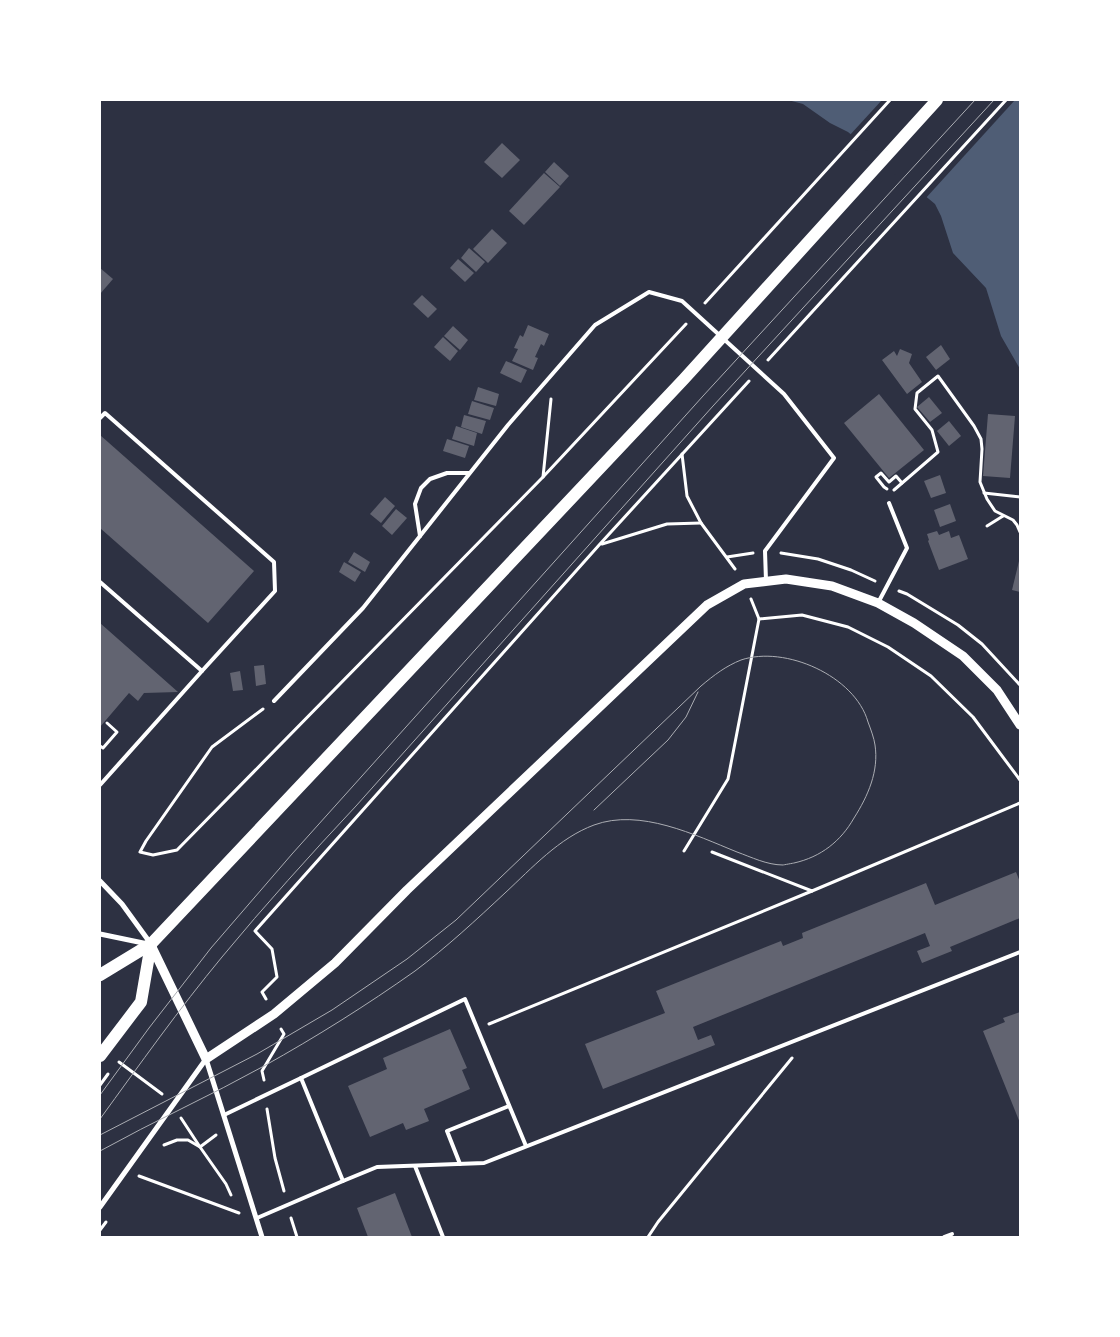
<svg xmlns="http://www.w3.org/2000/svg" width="1120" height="1337" font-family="'Nunito Sans',sans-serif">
<rect width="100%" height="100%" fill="#2d3142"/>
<path fill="#4f5d75" d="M788,100H1020V369L1001,336L986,288L953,253L941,216L935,204L848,132L830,123L803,104Z"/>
<path fill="#2d3142" d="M882,100H1015L925,199L849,136Z"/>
<g fill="#626471">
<path d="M502,143L520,160L502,178L484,162Z"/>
<path d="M554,162L569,176L560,186L545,172Z"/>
<path d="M544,173L560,187L524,225L509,211Z"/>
<path d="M492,229L507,243L488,263L473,249Z"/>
<path d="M469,248L485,262L476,272L461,258Z"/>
<path d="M458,259L474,273L465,282L450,268Z"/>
<path d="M100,268L113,279L100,294Z"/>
<path d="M422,295L437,309L428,318L413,304Z"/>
<path d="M528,325L549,334L544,346L541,344L535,357L538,358L533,370L512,361L518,349L514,348L520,335L523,337Z"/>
<path d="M453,326L468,340L460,350L444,336Z"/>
<path d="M443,337L458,351L450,361L434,347Z"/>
<path d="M941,345L950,359L936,370L926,357Z"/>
<path d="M900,349L912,354L909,363L922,382L907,394L882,360L894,351L897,356Z"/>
<path d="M506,361L527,370L521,383L500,373Z"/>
<path d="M478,387L499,394L496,406L474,400Z"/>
<path d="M879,394L924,450L889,478L844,423Z"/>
<path d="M929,397L942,413L930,422L917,407Z"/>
<path d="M472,401L494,408L490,420L468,414Z"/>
<path d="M988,414L1015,416L1010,478L983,476Z"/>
<path d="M464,415L486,421L482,434L461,427Z"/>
<path d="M949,421L961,436L949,446L937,431Z"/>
<path d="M456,426L477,433L474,446L452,439Z"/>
<path d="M100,435L254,571L208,623L100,528Z"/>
<path d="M447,439L469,446L465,458L443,451Z"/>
<path d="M940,475L946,493L931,498L924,481Z"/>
<path d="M385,497L395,506L381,523L370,514Z"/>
<path d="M950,504L956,521L940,527L934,510Z"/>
<path d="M396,509L407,518L392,535L382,526Z"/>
<path d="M937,531L939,535L949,531L951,538L959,535L968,559L939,570L928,541L929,540L927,534Z"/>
<path d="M354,552L370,562L365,572L348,562Z"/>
<path d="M1019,561H1020V592L1012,590Z"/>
<path d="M344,562L361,572L355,582L339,572Z"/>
<path d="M100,623L178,692L144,693L138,701L129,693L100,727Z"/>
<path d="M264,665L266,684L256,686L254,666Z"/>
<path d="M240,671L243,690L233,691L230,673Z"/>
<path d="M1016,872L1020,882V918L950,947L952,951L922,963L917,951L930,946L925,933L693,1027L698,1040L711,1035L715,1045L603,1089L585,1044L665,1013L656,991L781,941L783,946L803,938L802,933L926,883L935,905Z"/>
<path d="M1020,1012V1123L983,1031L1005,1022L1003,1018Z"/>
<path d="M450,1029L467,1068L462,1070L470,1089L424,1109L429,1121L406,1130L403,1123L370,1137L348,1086L387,1069L383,1058Z"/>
<path d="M395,1193L412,1237H368L357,1208Z"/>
</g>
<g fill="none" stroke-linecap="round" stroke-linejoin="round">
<g stroke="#fff" stroke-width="3">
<path d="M705,303L890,100"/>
<path d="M768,360L1006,100"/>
<path d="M682,454L687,496L701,523L735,569"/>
<path d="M543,477L551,399"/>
<path d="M887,489L884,487L876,477L881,473L889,482L896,476L902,483"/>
<path d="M894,490L938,452L932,430L915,409L917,393L938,376L974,426L981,439L982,449L980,482L987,499L995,511L1013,520L1017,525L1020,532"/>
<path d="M984,493L1020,497"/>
<path d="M987,526L1003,516"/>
<path d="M602,544L667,524L701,523"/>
<path d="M781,553L818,559L851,570L875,581"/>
<path d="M727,557L753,553"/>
<path d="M899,591L907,594L958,625L982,644L1020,685"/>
<path d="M759,619L802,615L848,627L888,647L931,676L973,717L1020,780"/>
<path d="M263,709L212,747L146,841L140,852L153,855L177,850L543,477L686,324"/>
<path d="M100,746L103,748L117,732L107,723"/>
<path d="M684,851L728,779L759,619L751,599"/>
<path d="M712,852L812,891L1020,803"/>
<path d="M266,999L262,992L277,977L272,949L255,931L600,544L749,381"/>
<path d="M489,1024L812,891"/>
<path d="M119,1062L162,1094"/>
<path d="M264,1080L262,1071L284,1034L281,1029"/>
<path d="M100,1085L108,1074"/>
<path d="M267,1109L275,1158L284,1191"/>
<path d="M181,1118L200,1147L216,1135"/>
<path d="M164,1145L177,1140H188L200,1147L226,1184L231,1195"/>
<path d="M139,1176L239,1213"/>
<path d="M291,1218L297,1237"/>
<path d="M100,1230L106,1222"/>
<path d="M648,1237L658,1222L792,1058"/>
</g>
<g stroke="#fff" stroke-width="4">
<path d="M100,418L105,413L274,562L275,591L202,671"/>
<path d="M420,536L415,504L421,488L430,479L447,473H469"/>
<path d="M100,582L202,671L100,785"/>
<path d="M878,603L907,548L889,503"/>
<path d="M274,701L363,608L508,425L595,325L649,292L682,301L784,394L834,458L765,551L766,581"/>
<path d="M301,1078L465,999L526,1146"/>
<path d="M224,1115L301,1078L343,1181L377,1167L484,1163L1020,952"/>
<path d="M460,1164L447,1131L509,1106"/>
<path d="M415,1166L443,1237"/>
<path d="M257,1218L343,1181"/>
<path d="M944,1237L952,1234"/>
</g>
<g stroke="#fff" stroke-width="5">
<path d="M100,881L122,904L151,944"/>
<path d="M100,934L148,944"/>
<path d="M206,1059L262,1237"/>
<path d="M100,1207L206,1059"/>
</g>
<path stroke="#fff" stroke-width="9" d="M151,945L206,1059L274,1014L335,963L407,890L707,605L744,584L786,579L832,586L878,603L914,623L963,656L997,690L1020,725"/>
<g stroke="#fff" stroke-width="12">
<path d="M100,975L151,944L684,379L937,100"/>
<path d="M100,1056L141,1002L151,944"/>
</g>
<g stroke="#abadb3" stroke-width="1">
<path d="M594,810L668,740L686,717L698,692"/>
<path d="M100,1095L149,1028L211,948L292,854L703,396L975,100"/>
<path d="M100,1119C140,1064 179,1009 222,957C265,905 310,855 356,806L713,406L994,100"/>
<path d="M100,1135L257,1054L332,1010L407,959L456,920L701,686C714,675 726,666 741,660C785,645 855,676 868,722C871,730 874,738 875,745C879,771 868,796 854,818C841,841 821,857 794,863C794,863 783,865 783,865C767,865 751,857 737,852C695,835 640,808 594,825C559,838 532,868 505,893C476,920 447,947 415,971C367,1005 316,1037 264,1066C210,1096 154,1121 100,1151"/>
</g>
</g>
<rect width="1120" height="1337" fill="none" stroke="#ffffff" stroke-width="202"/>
</svg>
